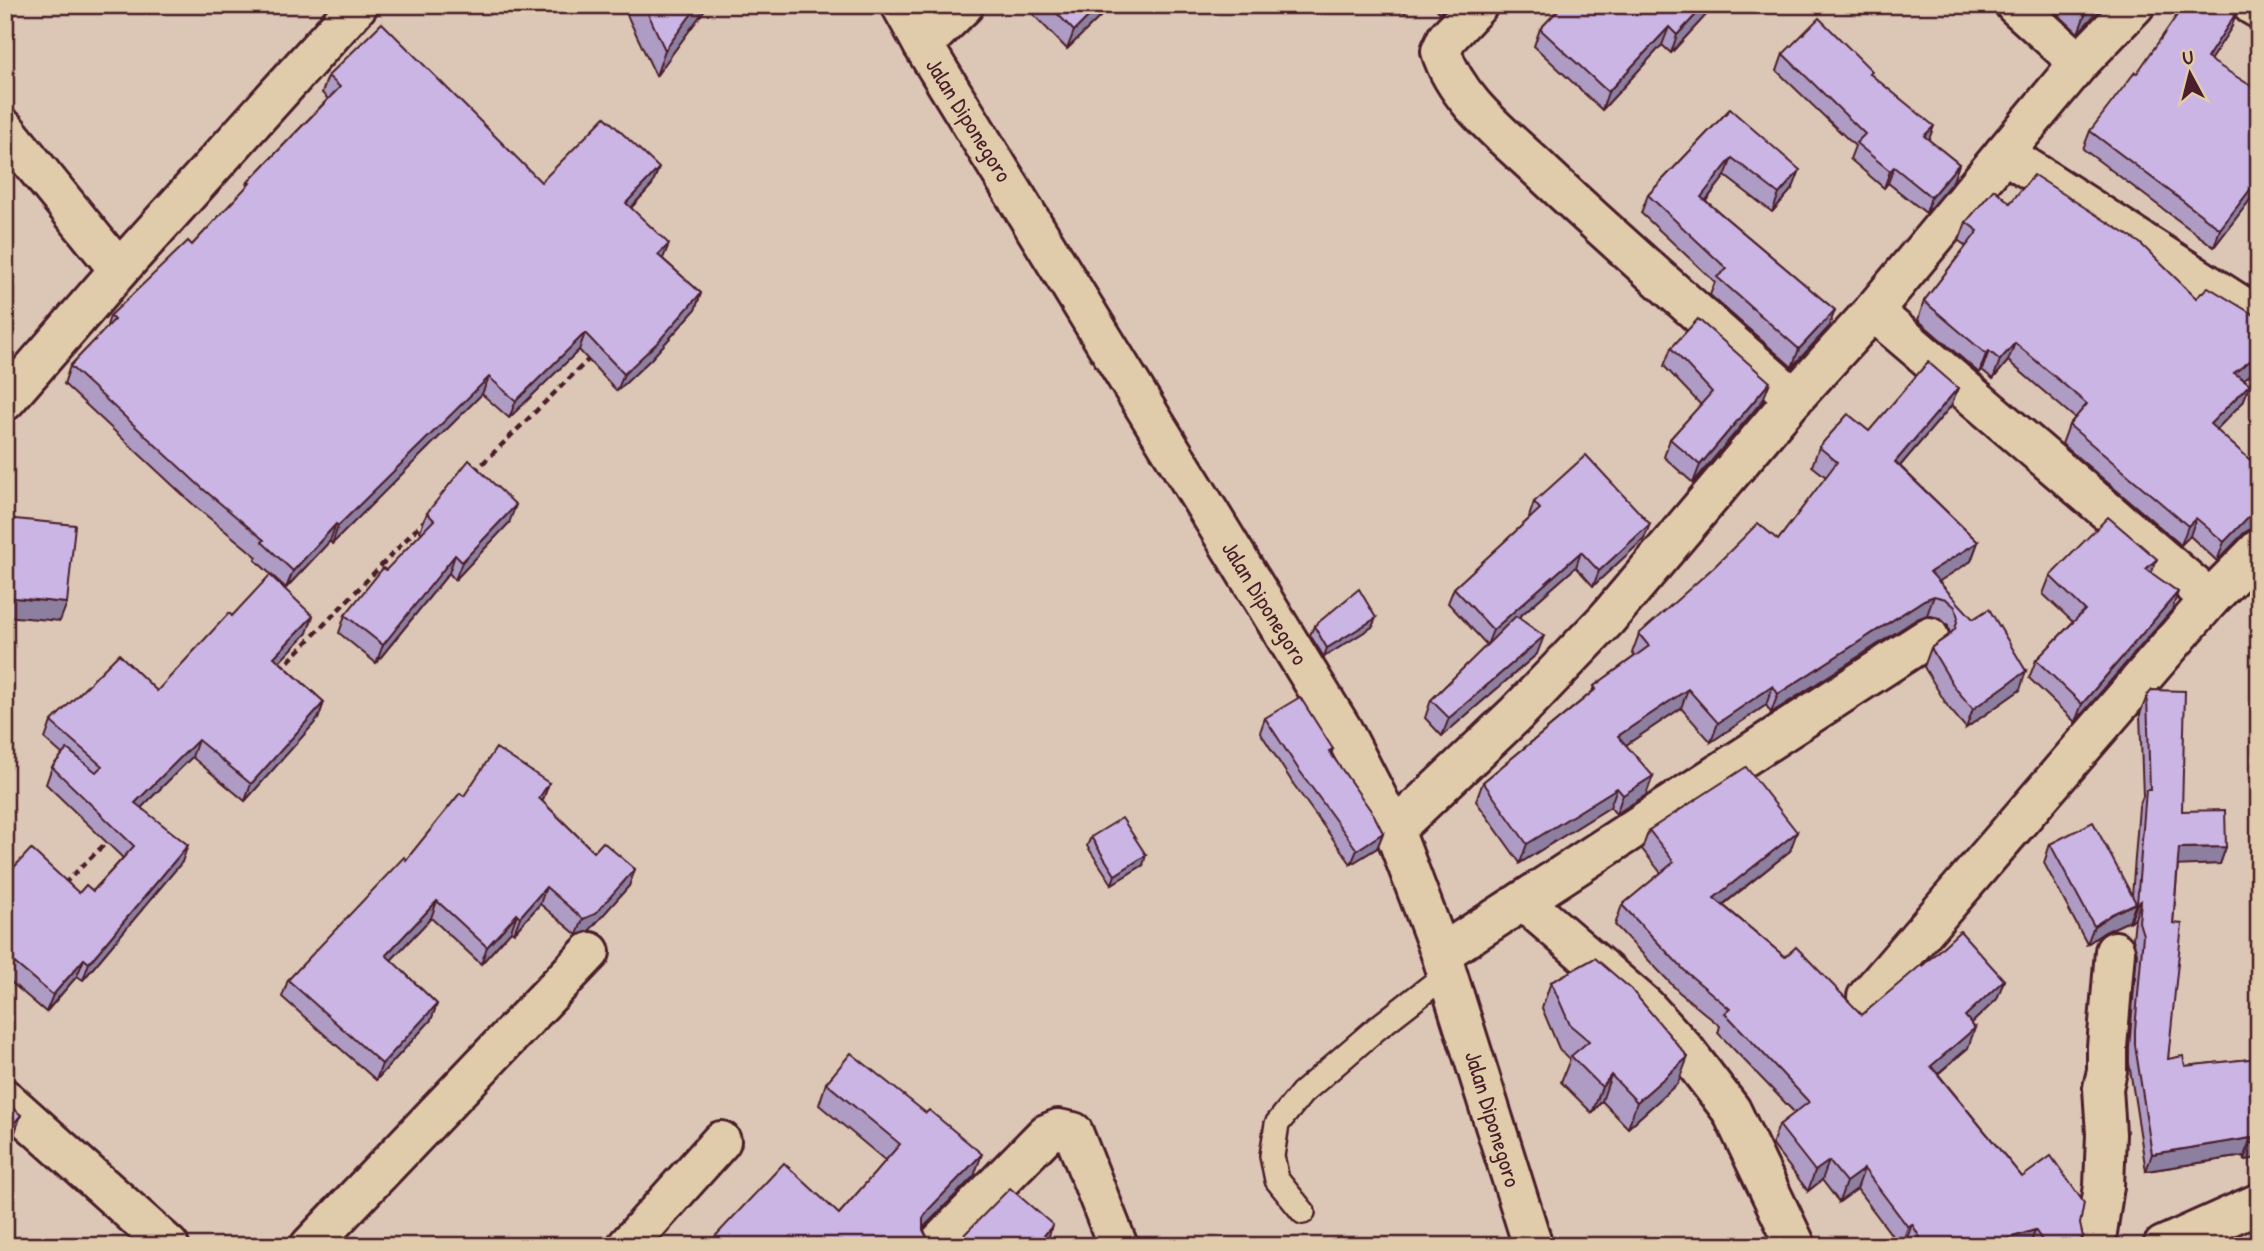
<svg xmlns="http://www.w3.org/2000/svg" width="2264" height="1251" font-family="'Patrick Hand',sans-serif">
<rect width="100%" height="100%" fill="#dcc7b6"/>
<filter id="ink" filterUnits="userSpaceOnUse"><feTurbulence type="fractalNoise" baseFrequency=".0143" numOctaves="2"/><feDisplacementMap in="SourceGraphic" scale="14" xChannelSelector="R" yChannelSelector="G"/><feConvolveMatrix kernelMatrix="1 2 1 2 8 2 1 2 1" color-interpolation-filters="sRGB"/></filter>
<g filter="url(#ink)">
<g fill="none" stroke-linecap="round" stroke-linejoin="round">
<path stroke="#738fa1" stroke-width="12" d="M2255,1246L2259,1244"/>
<g stroke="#4a1f2b" stroke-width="28">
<path id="service" d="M1303,1212L1277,1180L1272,1156L1277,1124L1302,1093L1376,1029L1448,973"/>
</g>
<g stroke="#4a1f2b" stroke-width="44">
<g id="minor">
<path d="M1478,5L1447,38L1441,51C1456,101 1507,138 1543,173C1625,250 1710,324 1794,398"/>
<path d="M2015,5L2079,63"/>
<path d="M2252,5L2259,9"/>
<path d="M923,45L964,5"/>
<path d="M5,129L119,270"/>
<path d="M2004,153L2259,317"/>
<path d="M1873,311L2210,599"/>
<path d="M5,401L119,270L358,5"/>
<path d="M1394,830L1517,713L1607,619L1794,398L1873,311L2079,63L2135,5"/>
<path d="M1523,901L1646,1007L1685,1050L1731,1110L1796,1246"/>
<path d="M1441,954L1929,637"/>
<path d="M1867,997L2210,599L2259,549"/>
<path d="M5,1099L169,1246"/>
<path d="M310,1246L590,952"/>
<path d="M627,1246L721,1141"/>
<path d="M936,1246L1046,1134L1058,1129L1073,1132L1118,1246"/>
<path d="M2095,1246L2104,1186L2106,1134L2103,1088L2107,1071V1047L2115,951"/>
<path d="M2163,1246L2259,1203"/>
</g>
</g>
<g stroke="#4a1f2b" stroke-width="44">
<path id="tertiary" d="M901,5L923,45L1342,729L1394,830L1441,954L1533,1246"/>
</g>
<g stroke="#4a1f2b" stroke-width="4.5" stroke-dasharray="7 5" stroke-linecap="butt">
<path d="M474,472L592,356"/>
<path d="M280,670L427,518"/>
<path d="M64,884L110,839"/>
</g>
<use href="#service" stroke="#e0ccab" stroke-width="23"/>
<use href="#minor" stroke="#e0ccab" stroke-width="38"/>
<use href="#tertiary" stroke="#e0ccab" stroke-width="38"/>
</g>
<g fill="#ae9cc4" stroke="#4a1f2b" stroke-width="2">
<path d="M631,5H708L656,76L627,15Z"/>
<path d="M1024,5H1109L1108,9L1067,49Z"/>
<path d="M1396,5H1411L1405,13Z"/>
<path d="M1433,5H1448L1440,13Z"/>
<path d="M1563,5H1710L1707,14L1671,53L1662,45L1602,110L1534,46L1540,29Z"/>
<path d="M2048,5H2104L2078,33Z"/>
<path d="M2231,28L2210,60L2259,188L2214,247L2083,149L2090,131L2137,73Z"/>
<path d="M1783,54L1871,75L1929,140L1959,164L1953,181L1926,213L1888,183L1884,188L1850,159L1855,146L1777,71Z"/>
<path d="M328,76L541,182L652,185L631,208L663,259L701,293L695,310L651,359L617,391L579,350L509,418L482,394L332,544L330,541L286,588L255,560L257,557L196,507L64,384L70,366L106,329L110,316L192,245L246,188L248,182L328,99L322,93Z"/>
<path d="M1730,109L1793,188L1772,212L1725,176L1706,201L1835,310L1828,328L1792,367L1710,295L1715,282L1641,213L1648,195Z"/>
<path d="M2010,203L2250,384L2243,402L2216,430L2257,466L2259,464V528H2252L2244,533L2217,561L2190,536L2181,545L2062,444L2069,425L2075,418L2008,361L1993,379L1982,370L1979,373L1918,320L1924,301L1966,246L1959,241L1966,222Z"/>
<path d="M1671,348L1763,400L1693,483L1664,457L1670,439L1701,405L1664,366Z"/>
<path d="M1951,406L1900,466L1978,542L1971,561L1939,581L2020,690L1966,728L1948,707L1924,667L1931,648L1950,634L1948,626L1939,618L1927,615L1917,619L1771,713L1766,705L1711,742L1681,708L1626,745L1646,795L1616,814L1610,807L1520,863L1476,801L1483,782L1592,692L1594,686L1635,656L1632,653L1639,634L1778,540L1826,477L1812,466L1819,447Z"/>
<path d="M1534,502L1644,539L1593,586L1576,567L1518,618L1537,654L1442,736L1425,718L1431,700L1487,645L1448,603L1454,588L1530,518L1529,517Z"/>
<path d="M427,513L509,523L455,580L449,573L376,663L339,633L345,615L422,533L420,531Z"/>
<path d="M2151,573L2172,610L2075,722L2029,678L2036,660L2073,622L2043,594L2050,576Z"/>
<path d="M1314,626L1372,627L1324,657L1310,635Z"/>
<path d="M307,633L279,661L324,702L318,719L245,801L192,757L141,808L182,862L83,980L77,976L46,1012L5,977V877L79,893L93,891L123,858L46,784L52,767L63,755L45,739L51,722L157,691Z"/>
<path d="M2147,696L2182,811L2226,847L2220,864L2178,865L2173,923L2168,1059L2185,1066L2259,1058V1158L2245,1160L2244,1156L2146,1171L2129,1063V1048L2137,953L2133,939L2135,918L2130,921L2131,918L2129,921L2105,932L2087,944L2044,863L2050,844L2132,896L2139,807L2143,796L2140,714Z"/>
<path d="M1265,718L1333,749L1331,754L1383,833L1377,848L1351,864L1294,785L1260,732Z"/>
<path d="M549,783L542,801L594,852L635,869L629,886L589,931L577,935L540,904L514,933L511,931L481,964L431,918L391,960L437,1004L431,1020L376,1080L282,997L288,980L406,860L464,796Z"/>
<path d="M1649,830L1790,851L1723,905L1785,957L1862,1015L1922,966L2004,980L1997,999L1971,1024L1968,1048L1938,1074L2022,1177L2080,1224V1246H1906L1905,1244L1900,1246L1857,1189L1839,1202L1822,1180L1808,1191L1772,1144L1779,1125L1795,1113L1718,1033L1720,1026L1679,992L1615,925L1622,905L1661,873L1642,849Z"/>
<path d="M1091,837L1143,865L1112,884L1087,846Z"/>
<path d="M1551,982L1678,1083L1628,1128L1602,1101L1592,1113L1561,1082L1570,1059L1560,1051L1542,1008Z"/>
<path d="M826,1083L974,1176L923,1228L928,1239L939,1246H706L839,1214L886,1161L819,1105Z"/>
</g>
<g fill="#8d7fa0" stroke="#4a1f2b" stroke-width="2">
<path d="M698,5H708L656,76L665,50Z"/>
<path d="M1100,5H1109L1108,9L1067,49L1074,31Z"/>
<path d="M1443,5H1448L1440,13Z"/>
<path d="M1705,5H1710L1707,14L1671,53L1677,35Z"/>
<path d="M2094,5H2104L2078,33L2085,15Z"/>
<path d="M2238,10L2231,28L2200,76L2207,58Z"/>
<path d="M1669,27L1662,45L1602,110L1608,92Z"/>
<path d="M1934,126L1928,142L1924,136Z"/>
<path d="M1732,158L1725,176L1694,215L1701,197Z"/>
<path d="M1959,164L1953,181L1926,213L1931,197Z"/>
<path d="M1894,167L1888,183L1884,188L1890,171Z"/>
<path d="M659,168L652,185L619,220L626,203Z"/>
<path d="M1800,170L1793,188L1772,212L1779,194Z"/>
<path d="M2259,178V188L2214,247L2220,229Z"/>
<path d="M669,244L662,261L658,255Z"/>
<path d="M701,293L695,310L651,359L617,391L624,374Z"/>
<path d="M1835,310L1828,328L1792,367L1799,349Z"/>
<path d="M585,333L579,350L509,418L516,401Z"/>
<path d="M2015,343L2008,361L1993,379L2000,360Z"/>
<path d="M1989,351L1982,370L1979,373L1986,354Z"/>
<path d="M2259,354V368L2227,392L2234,373Z"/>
<path d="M489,377L482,394L332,544L338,526Z"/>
<path d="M1770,382L1763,400L1693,483L1700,465Z"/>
<path d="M2250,384L2243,402L2203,443L2210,424Z"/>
<path d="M1958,388L1951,406L1888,480L1895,462Z"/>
<path d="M516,505L509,523L455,580L462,562Z"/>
<path d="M2259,510V528H2252L2244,533L2217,561L2224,542L2251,514Z"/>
<path d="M2196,518L2190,536L2181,545L2188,526Z"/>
<path d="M336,524L330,541L286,588L293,571Z"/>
<path d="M1650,524L1644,539L1593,586L1599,571Z"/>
<path d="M1978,542L1971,561L1924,591L1930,572Z"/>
<path d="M1581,552L1576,567L1487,645L1493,630Z"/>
<path d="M455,555L449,573L376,663L383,645Z"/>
<path d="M2157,559L2150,577L2146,569Z"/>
<path d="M2178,592L2172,610L2075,722L2082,704Z"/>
<path d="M1934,596L1927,615L1917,619L1771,713L1778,694L1924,600Z"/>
<path d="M5,597L67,603L60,621L5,616Z"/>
<path d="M313,616L307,633L268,674L274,657Z"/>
<path d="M1376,618L1372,627L1324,657L1327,648Z"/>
<path d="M1544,636L1537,654L1442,736L1449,718Z"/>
<path d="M2026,671L2020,690L1966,728L1973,709Z"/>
<path d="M1773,686L1766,705L1711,742L1718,723Z"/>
<path d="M1688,689L1681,708L1611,755L1618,736Z"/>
<path d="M324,702L318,719L245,801L251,784Z"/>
<path d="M198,740L192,757L129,820L135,803Z"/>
<path d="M1653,776L1646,795L1616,814L1623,795Z"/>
<path d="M549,783L543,800L533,815L539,798Z"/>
<path d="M1617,788L1610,807L1520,863L1527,844Z"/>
<path d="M1797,832L1790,851L1707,917L1714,898Z"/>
<path d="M1383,833L1377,848L1351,864L1357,850Z"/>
<path d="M188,845L182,862L83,980L89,963Z"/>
<path d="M2226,847L2220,864L2173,866L2179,848Z"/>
<path d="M1146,855L1143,865L1112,884L1115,875Z"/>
<path d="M635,869L629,886L589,931L577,935L583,919Z"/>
<path d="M546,887L540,904L514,933L520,917Z"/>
<path d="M437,901L431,918L380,972L386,955Z"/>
<path d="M2141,901L2135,918L2130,921L2137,904Z"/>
<path d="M2136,903L2129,921L2105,932L2087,944L2094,926L2112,914Z"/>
<path d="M517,914L511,931L481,964L487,947Z"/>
<path d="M84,959L77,976L46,1012L53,995Z"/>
<path d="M2004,980L1997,999L1958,1036L1965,1016Z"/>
<path d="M437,1004L431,1020L376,1080L382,1064Z"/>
<path d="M1975,1028L1968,1048L1924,1085L1931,1066Z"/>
<path d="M1688,1057L1678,1083L1628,1128L1637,1102Z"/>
<path d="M1611,1075L1602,1101L1592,1113L1602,1087Z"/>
<path d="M21,1115L12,1141L5,1149V1134Z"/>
<path d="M2251,1138L2244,1156L2146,1171L2152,1154Z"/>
<path d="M2259,1142V1158L2245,1160L2251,1143Z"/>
<path d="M982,1154L974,1176L920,1231L923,1218L928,1210Z"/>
<path d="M1829,1161L1822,1180L1808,1191L1815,1171Z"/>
<path d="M1864,1169L1857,1189L1839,1202L1846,1182Z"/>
<path d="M1912,1224L1905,1244L1901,1246L1908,1227Z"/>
<path d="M1053,1225L1045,1246H1035Z"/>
<path d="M2035,1230L2030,1246H1984Z"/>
<path d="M2083,1237L2080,1246H2071Z"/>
</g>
<g fill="#cab5e4" stroke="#4a1f2b" stroke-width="2">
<path d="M644,5H698L665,50Z"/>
<path d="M1049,5H1100L1074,31Z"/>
<path d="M1563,5H1705L1677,35L1669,27L1608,92L1540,29Z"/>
<path d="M2074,5H2094L2085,15Z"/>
<path d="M2184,5H2230L2238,10L2207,58L2259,91V178L2220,229L2090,131L2135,72L2137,73Z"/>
<path d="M1819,18L1872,71L1869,73L1934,126L1924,136L1959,164L1931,197L1894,167L1890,171L1856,143L1865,134L1783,54Z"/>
<path d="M382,23L541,182L605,117L659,168L626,203L669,244L658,255L701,293L658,342L624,374L585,333L516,401L489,377L338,526L336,524L293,571L262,542L264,540L203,489L70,366L114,320L110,316L188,241L192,245L250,183L248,182L340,87L328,76Z"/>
<path d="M1730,109L1800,170L1779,194L1732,158L1701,197L1835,310L1799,349L1717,277L1727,269L1648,195Z"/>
<path d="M2034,175L2140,243L2196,298L2208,287L2259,318V354L2234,373L2250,384L2210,424L2257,466L2259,464V510L2251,514L2224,542L2196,518L2188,526L2069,425L2087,404L2015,343L2000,360L1989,351L1986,354L1924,301L1978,231L1966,222L1994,189L2010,203Z"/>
<path d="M1698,319L1770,382L1700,465L1670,439L1712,392L1671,348Z"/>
<path d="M1928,362L1958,388L1895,462L1978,542L1930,572L1973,619L1989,609L2026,671L1973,709L1955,688L1931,648L1948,636L1955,629L1958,618L1955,607L1946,599L1934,596L1924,600L1778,694L1773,686L1718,723L1688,689L1618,736L1653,776L1623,795L1617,788L1527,844L1483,782L1596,689L1594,686L1649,646L1639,634L1715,566L1758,523L1778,540L1837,462L1819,447L1848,414L1869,431Z"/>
<path d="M1586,455L1650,524L1599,571L1581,552L1493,630L1454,588L1540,509L1534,502Z"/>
<path d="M469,460L516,505L462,562L455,555L383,645L345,615L383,568L386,570L434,520L427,513Z"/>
<path d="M2108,517L2157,559L2146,569L2178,592L2082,704L2036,660L2085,610L2050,576Z"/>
<path d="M5,518L75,525L67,603L5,597Z"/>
<path d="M270,575L313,616L274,657L324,702L251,784L198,740L135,803L188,845L89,963L84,959L53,995L5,955V877L31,849L79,893L86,885L93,891L134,846L52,767L67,749L96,772L102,766L51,722L119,654L157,691L229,613L232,616Z"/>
<path d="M1359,589L1376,618L1327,648L1314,626Z"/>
<path d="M1516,616L1544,636L1449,718L1431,700Z"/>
<path d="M2152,690L2185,691L2182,811L2225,810L2226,847L2179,848L2173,923L2182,924L2168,1059L2183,1056L2185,1066L2259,1058V1142L2251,1143V1138L2152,1154L2135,1045V1030L2143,935L2139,922L2141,901L2137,904L2146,790H2150L2147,696Z"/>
<path d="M1300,697L1333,749L1329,751L1374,815L1383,833L1357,850L1299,770L1265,718Z"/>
<path d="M496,748L549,783L539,798L594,852L603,842L635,869L595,914L583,919L546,887L520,917L517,914L487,947L437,901L386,955L437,1004L382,1064L288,980L404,857L406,860L460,793L464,796Z"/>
<path d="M1746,767L1797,832L1714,898L1785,957L1796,947L1862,1015L1921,965L1922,966L1960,931L2004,980L1965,1016L1975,1028L1931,1066L2022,1177L2051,1156L2084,1203L2080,1224L2083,1237L2071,1246H2046L2035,1230L1984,1246H1925L1912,1224L1908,1227L1864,1169L1846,1182L1829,1161L1815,1171L1779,1125L1809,1102L1725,1013L1730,1009L1686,972L1622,905L1674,862L1649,830Z"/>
<path d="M1122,818L1146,855L1115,875L1091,837Z"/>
<path d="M2093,822L2136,903L2112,914L2094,926L2050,844Z"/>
<path d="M1595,958L1631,989L1688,1057L1637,1102L1611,1075L1602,1087L1571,1056L1589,1041L1570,1025L1551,982Z"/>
<path d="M851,1053L926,1113L929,1110L982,1154L928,1210L923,1218V1230L928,1239L939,1246H949L959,1240L1010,1188L1053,1225L1035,1246H706L784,1163L839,1214L900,1144L826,1083Z"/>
<path d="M5,1102L21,1115L5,1134Z"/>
</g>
</g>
<g text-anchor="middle" stroke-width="6" stroke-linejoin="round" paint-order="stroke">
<g font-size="23" fill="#4a1f2b" stroke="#e0ccab">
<text transform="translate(969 120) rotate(58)" y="8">Jalan Diponegoro</text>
<text transform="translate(1265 603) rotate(58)" y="8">Jalan Diponegoro</text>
<text transform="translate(1493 1119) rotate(73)" y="8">Jalan Diponegoro</text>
</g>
</g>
<rect width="2264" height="1251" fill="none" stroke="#e0ccab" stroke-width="28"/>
<rect x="14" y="14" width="2236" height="1223" fill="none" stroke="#4a1f2b" stroke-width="2.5" filter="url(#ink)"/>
<g transform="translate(2190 74) rotate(353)" stroke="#e0ccab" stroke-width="5" paint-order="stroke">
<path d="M0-5L12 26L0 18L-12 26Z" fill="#4a1f2b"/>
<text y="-10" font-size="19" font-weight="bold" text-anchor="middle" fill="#4a1f2b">U</text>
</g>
</svg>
